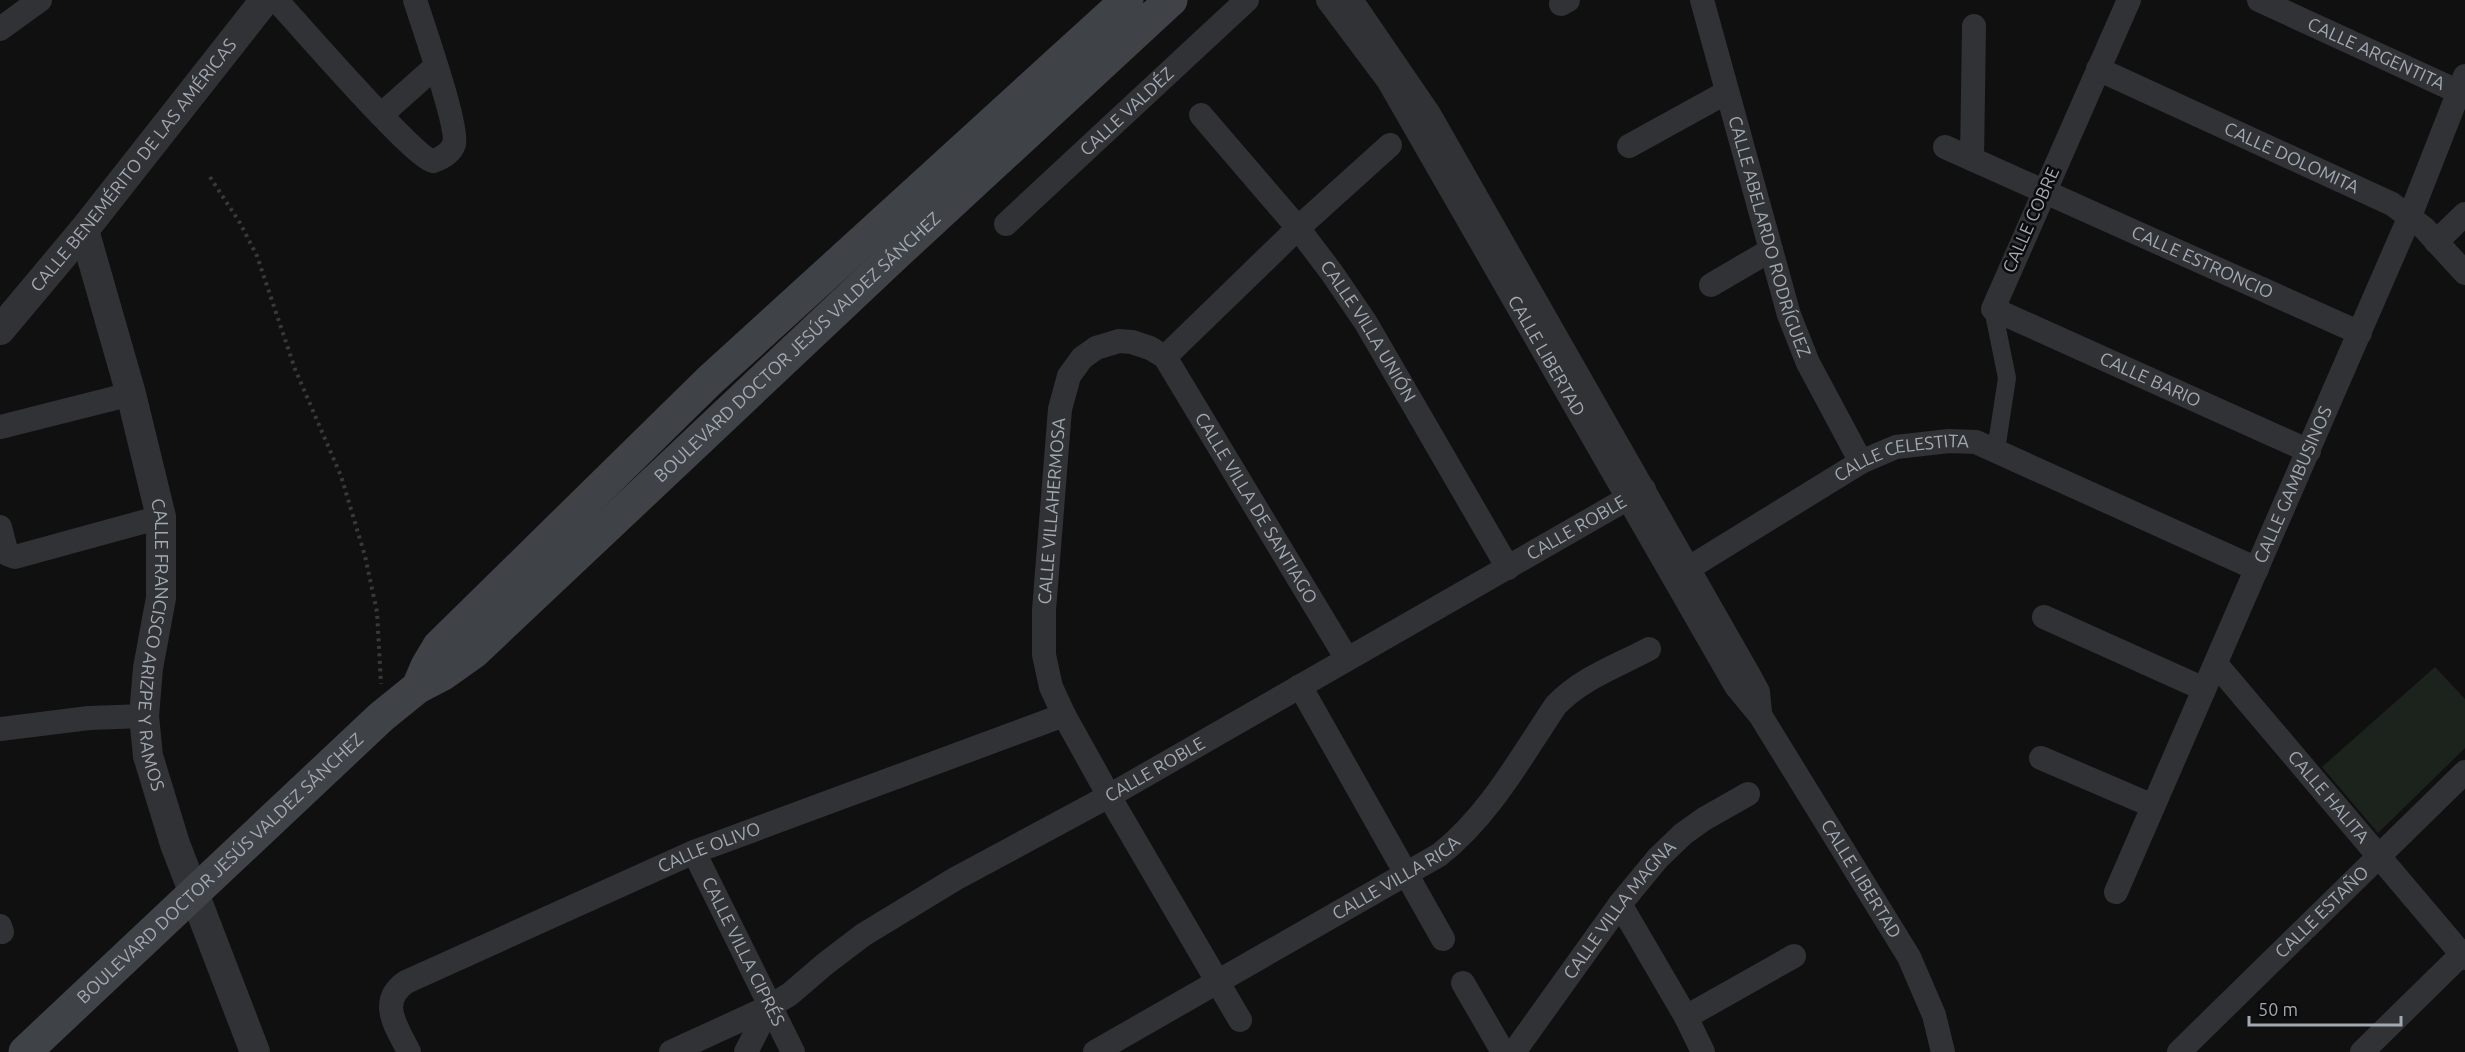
<svg xmlns="http://www.w3.org/2000/svg" width="2465" height="1052" font-family="Ubuntu,sans-serif">
<rect width="100%" height="100%" fill="#101011"/>
<path fill="#1c231c" d="M2435,667L2465,699V748L2378,833L2322,767Z"/>
<g fill="none" stroke-linecap="round" stroke-linejoin="round">
<path stroke="#37393d" stroke-width="4" stroke-dasharray="3 4.5" stroke-linecap="butt" d="M210,177L240,223L257,256L295,369L341,476L365,556L377,612L381,684"/>
<path stroke="#313236" stroke-width="18" d="M1993,309L2007,378L1996,450"/>
<g stroke="#313236" stroke-width="24">
<path d="M276,0C299,24 413,157 433,161C442,158 451,153 454,144C459,127 422,23 415,0"/>
<path id="s1" d="M1328,0L1388,80L1736,686L1760,715L1909,957L1934,1015L1943,1052"/>
<path d="M1351,0L1429,114L1750,677L1758,692L1760,712"/>
<path id="s2" d="M1702,0L1789,315L1808,363L1861,462"/>
<path id="s3" d="M2129,0L1993,309L2309,451"/>
<path id="s4" d="M2259,0L2459,92"/>
<path d="M1561,4L1568,0"/>
<path d="M0,29L40,0"/>
<path id="s5" d="M2098,69L2392,204L2424,228L2465,273"/>
<path d="M381,115L435,67"/>
<path id="s6" d="M1201,115L1298,228L1332,273L1366,323L1508,568"/>
<path d="M1629,146L1727,92"/>
<path id="s7" d="M1945,147L2360,333"/>
<path d="M1972,159L1974,26"/>
<path id="s8" d="M1006,224L1247,0"/>
<path d="M2436,242L2465,214"/>
<path d="M1711,285L1771,250"/>
<path d="M1165,357L1298,228L1390,145"/>
<path d="M0,427L131,394"/>
<path d="M0,527L7,554L15,557L161,517"/>
<path id="s9" d="M1689,568L1861,462L1877,455L1896,447L1949,441L1976,442L2257,569"/>
<path d="M2044,617L2204,689"/>
<path id="s10" d="M2216,664L2465,958"/>
<path d="M1300,686L1443,939"/>
<path d="M0,729L89,718L144,716"/>
<path d="M2041,758L2153,806"/>
<path id="s11" d="M694,852L793,1052"/>
<path id="s12" d="M2116,892L2410,216L2465,76"/>
<path d="M1620,904L1686,1017L1703,1052"/>
<path d="M0,926L2,932"/>
<path d="M1463,983L1503,1052"/>
<path d="M1686,1017L1794,956"/>
<path id="s13" d="M1240,1020L1109,796L1064,715L1051,687L1044,655V610L1060,409L1069,376L1082,358L1096,348L1119,341L1132,342L1150,348L1165,357L1347,659"/>
<path id="s14" d="M409,1052C397,1027 377,1002 406,982L694,852L1064,715"/>
<path id="s15" d="M671,1052L769,1007L790,994L825,964L863,935L955,879L1109,796L1644,489"/>
<path d="M746,1052L769,1007"/>
<path id="s16" d="M1095,1052L1439,855C1489,816 1521,757 1556,705C1582,678 1617,666 1649,649"/>
<path id="s17" d="M1514,1052L1620,904L1658,858L1683,834L1704,819L1748,794"/>
<path id="s18" d="M2179,1052L2465,772"/>
<path d="M2362,1052L2465,951"/>
</g>
<g stroke="#313236" stroke-width="30">
<path id="s19" d="M84,230L131,394L161,517V598L148,668L144,716L148,756L175,844L255,1052"/>
<path id="s20" d="M0,330L84,230L265,0"/>
</g>
<g stroke="#3f4246" stroke-width="33">
<path d="M418,687L427,666L439,646L709,381L1127,0"/>
<path id="s21" d="M25,1052L381,717L418,687L443,674L474,652L895,255L1171,0"/>
</g>
</g>
<g text-anchor="middle" stroke-width="5" stroke-linejoin="round" paint-order="stroke">
<g font-size="18" fill="#a1a9b2" stroke="#0b0b0c">
<text dy="6" stroke="none"><textPath href="#s4" startOffset="129">CALLE ARGENTITA</textPath></text>
<text dy="6" stroke="none"><textPath href="#s8" startOffset="165">CALLE VALDÉZ</textPath></text>
<text dy="6" stroke="none"><textPath href="#s5" startOffset="213">CALLE DOLOMITA</textPath></text>
<text dy="6" stroke="none"><textPath href="#s20" startOffset="212">CALLE BENEMÉRITO DE LAS AMÉRICAS</textPath></text>
<text transform="translate(2031 220) rotate(-66)" y="6">CALLE COBRE</text>
<text dy="6" stroke="none"><textPath href="#s2" startOffset="246">CALLE ABELARDO RODRÍGUEZ</textPath></text>
<text dy="6" stroke="none"><textPath href="#s7" startOffset="282">CALLE ESTRONCIO</textPath></text>
<text dy="6" stroke="none"><textPath href="#s6" startOffset="274">CALLE VILLA UNIÓN</textPath></text>
<text dy="6" stroke="none"><textPath href="#s21" startOffset="1047">BOULEVARD DOCTOR JESÚS VALDEZ SÁNCHEZ</textPath></text>
<text dy="6" stroke="none"><textPath href="#s1" startOffset="418">CALLE LIBERTAD</textPath></text>
<text dy="6" stroke="none"><textPath href="#s3" startOffset="510">CALLE BARIO</textPath></text>
<text dy="6" stroke="none"><textPath href="#s9" startOffset="243">CALLE CELESTITA</textPath></text>
<text dy="6" stroke="none"><textPath href="#s12" startOffset="444">CALLE GAMBUSINOS</textPath></text>
<text dy="6" stroke="none"><textPath href="#s13" startOffset="986">CALLE VILLA DE SANTIAGO</textPath></text>
<text dy="6" stroke="none"><textPath href="#s13" startOffset="560">CALLE VILLAHERMOSA</textPath></text>
<text dy="6" stroke="none"><textPath href="#s15" startOffset="1048">CALLE ROBLE</textPath></text>
<text dy="6" stroke="none"><textPath href="#s19" startOffset="426">CALLE FRANCISCO ARIZPE Y RAMOS</textPath></text>
<text dy="6" stroke="none"><textPath href="#s15" startOffset="562">CALLE ROBLE</textPath></text>
<text dy="6" stroke="none"><textPath href="#s10" startOffset="174">CALLE HALITA</textPath></text>
<text dy="6" stroke="none"><textPath href="#s14" startOffset="411">CALLE OLIVO</textPath></text>
<text dy="6" stroke="none"><textPath href="#s21" startOffset="268">BOULEVARD DOCTOR JESÚS VALDEZ SÁNCHEZ</textPath></text>
<text dy="6" stroke="none"><textPath href="#s16" startOffset="348">CALLE VILLA RICA</textPath></text>
<text dy="6" stroke="none"><textPath href="#s1" startOffset="1029">CALLE LIBERTAD</textPath></text>
<text dy="6" stroke="none"><textPath href="#s17" startOffset="177">CALLE VILLA MAGNA</textPath></text>
<text dy="6" stroke="none"><textPath href="#s18" startOffset="200">CALLE ESTAÑO</textPath></text>
<text dy="6" stroke="none"><textPath href="#s11" startOffset="111">CALLE VILLA CIPRÉS</textPath></text>
</g>
</g>
<path d="M2249 1016v9h152v-9" fill="none" stroke="#a1a9b2" stroke-width="3"/>
<text x="2258" y="1016" font-size="18" fill="#a1a9b2" stroke="#0b0b0c" stroke-width="4.5" paint-order="stroke">50 m</text>
</svg>
